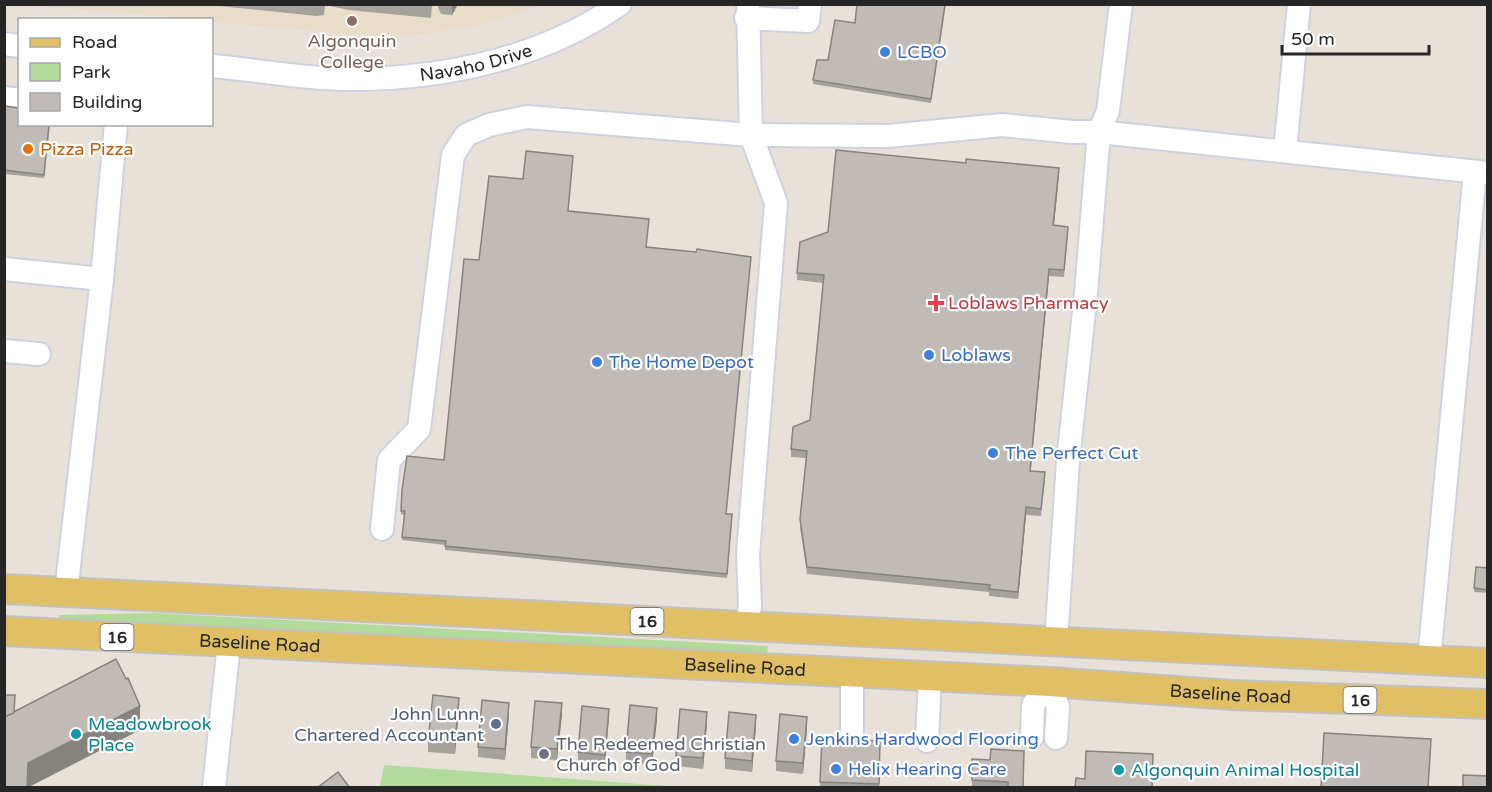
<svg xmlns="http://www.w3.org/2000/svg" width="1492" height="792" font-family="'Varela Round',sans-serif">
<rect width="100%" height="100%" fill="#e8e1d9"/>
<path fill="#e8ddc9" d="M20,5H538L524,11L475,26L415,35L368,36L212,22V20Z"/>
<g fill="#b2da9a">
<path d="M154,613L768,646L767,654L741,656L59,620V615Z"/>
<path d="M384,765L680,787H380Z"/>
</g>
<g fill="none" stroke-linecap="round" stroke-linejoin="round">
<g stroke="#cfd2de" stroke-width="26">
<g id="minor">
<path d="M746,18L808,21L810,4"/>
<path d="M4,44L20,46"/>
<path id="s1" d="M212,66C258,70 312,80 358,79C448,78 545,57 620,4"/>
<path d="M4,98L20,100"/>
<path d="M1285,151L1299,4"/>
<path d="M4,269L102,279"/>
<path d="M4,351L39,354"/>
<path d="M382,529L389,460L419,429L453,155L466,135L489,125L527,117L751,135L888,136L1002,125L1072,132H1099L1488,173"/>
<path d="M66,592L102,279L116,124"/>
<path d="M747,626L750,606L748,554L776,203L751,135L748,4"/>
<path d="M1056,642L1068,461L1086,293L1099,132L1108,111L1121,4"/>
<path d="M1429,660L1475,172"/>
<path d="M1050,682L1058,707L1056,738"/>
<path d="M852,735V673"/>
<path d="M1032,737L1033,705L1050,682"/>
<path d="M927,741L930,676"/>
<path d="M214,788L229,643"/>
</g>
</g>
<g stroke="#c2c2c2" stroke-width="32">
<g id="major">
<path d="M4,589L1488,663"/>
<path id="s2" d="M4,631L1050,682L1232,695L1488,704"/>
</g>
</g>
<use href="#minor" stroke="#fff" stroke-width="22"/>
<use href="#major" stroke="#e1bf64" stroke-width="28"/>
</g>
<g fill="#a5a19d">
<path d="M200,4H432L431,18L349,10L325,5L324,15L317,16Z"/>
<path d="M437,4H458L452,15L441,14Z"/>
<path d="M857,4H946L931,103L813,84V80L855,23Z"/>
<path d="M4,106L50,124L44,178L4,174Z"/>
<path d="M1059,175L1054,226L1068,234L1064,277L1049,276L1030,471L1045,480L1041,516L1026,515L1018,599L989,596V592L807,574L800,527L806,458L791,457V449L810,420L823,283L797,280V273Z"/>
<path d="M568,211L646,247L726,514L732,518L727,578L445,550V545L402,540L404,515L401,514L402,490L444,460L479,260Z"/>
<path d="M1476,567L1488,568V593L1474,592Z"/>
<path d="M459,708L455,754L428,752V741Z"/>
<path d="M509,714L505,760L478,757V747Z"/>
<path d="M562,714L557,760L531,758V747Z"/>
<path d="M609,716L605,762L578,760V752Z"/>
<path d="M657,719L652,765L626,763V752Z"/>
<path d="M707,723L703,769L676,766V756Z"/>
<path d="M756,726L752,772L725,769V758Z"/>
<path d="M807,728L803,774L776,771V761Z"/>
<path d="M822,738L880,751L879,788H820Z"/>
<path d="M972,759L1024,788H972Z"/>
</g>
<g fill="#86837f">
<path d="M452,4H458L452,15Z"/>
<path d="M1059,168V175L1053,233V225Z"/>
<path d="M1049,269V276L1030,478V471Z"/>
<path d="M1026,507V515L1018,599V592Z"/>
<path d="M459,698V708L455,754V743Z"/>
<path d="M509,703V714L505,760V749Z"/>
<path d="M562,703V714L557,760V749Z"/>
<path d="M140,706V730L27,788L28,763Z"/>
<path d="M657,708V719L652,765V754Z"/>
<path d="M609,709V716L605,762V755Z"/>
<path d="M707,712V723L703,769V758Z"/>
<path d="M756,715V726L752,772V761Z"/>
<path d="M807,717V728L803,774V763Z"/>
</g>
<g fill="#c0bbb6" stroke="#86837f" stroke-width="1.5">
<path d="M857,4H945L931,99L813,80L817,60H828L835,20L855,23Z"/>
<path d="M4,106L20,108V124H49L44,175L4,170Z"/>
<path d="M836,150L966,163V159L1059,168L1053,225L1068,227L1064,270L1049,269L1030,471L1045,472L1041,509L1026,507L1018,592L989,589L990,585L807,567L800,519L807,451L791,449L793,427L810,420L824,275L797,273L800,242L828,232Z"/>
<path d="M526,151L573,156L568,211L649,219L646,247L696,252L697,249L751,257L726,514H732L727,574L445,546L446,541L402,537L405,511H401L402,490L407,456L444,460L464,259L479,260L489,176L523,179Z"/>
<path d="M1476,567L1488,568V590L1474,588Z"/>
<path d="M116,659L126,679L128,678L140,706L28,763L27,788H4V717Z"/>
<path d="M4,695H15L14,713L4,717Z"/>
<path d="M433,695L459,698L455,743L428,741Z"/>
<path d="M482,700L509,703L505,749L478,747Z"/>
<path d="M535,701L562,703L557,749L531,747Z"/>
<path d="M630,705L657,708L652,754L626,752Z"/>
<path d="M582,706L609,709L605,755L578,752Z"/>
<path d="M680,709L707,712L703,758L676,756Z"/>
<path d="M729,712L756,715L752,761L725,758Z"/>
<path d="M780,714L807,717L803,763L776,761Z"/>
<path d="M1324,733L1431,739L1428,788H1321Z"/>
<path d="M822,738L880,741L879,784L820,782Z"/>
<path d="M991,749L1024,751L1023,788H1008V782L972,780V759L990,760Z"/>
<path d="M1086,751L1153,754L1152,788H1075L1076,778L1085,779Z"/>
<path d="M338,772L350,788H317Z"/>
<path d="M1463,775L1488,776V788H1463Z"/>
</g>
<circle fill="#8d6e63" stroke="#fff" stroke-width="2" cx="352" cy="21" r="6"/>
<g fill="#3f7fe0" stroke="#fff" stroke-width="2">
<circle cx="885" cy="52" r="6"/>
<circle cx="929" cy="355" r="6"/>
<circle cx="597" cy="362" r="6"/>
<circle cx="993" cy="453" r="6"/>
<circle cx="794" cy="739" r="6"/>
<circle cx="836" cy="769" r="6"/>
</g>
<circle fill="#e8710a" stroke="#fff" stroke-width="2" cx="28" cy="149" r="6"/>
<path fill="#e0444e" stroke="#fff" stroke-width="2" d="M933 294h6v6h6v6h-6v6h-6v-6h-6v-6h6z"/>
<circle fill="#5c6f8a" stroke="#fff" stroke-width="2" cx="496" cy="724" r="6"/>
<g fill="#0f9aa8" stroke="#fff" stroke-width="2">
<circle cx="76" cy="734" r="6"/>
<circle cx="1119" cy="770" r="6"/>
</g>
<circle fill="#6b7280" stroke="#fff" stroke-width="2" cx="544" cy="754" r="6"/>
<g text-anchor="middle" stroke-width="4.5" stroke-linejoin="round" paint-order="stroke">
<g fill="#fff" stroke="#676767" stroke-width="1.5">
<rect x="630.5" y="608" width="33" height="26" rx="4.5"/>
<rect x="100.5" y="624" width="33" height="26" rx="4.5"/>
<rect x="1343.5" y="687" width="33" height="26" rx="4.5"/>
</g>
<g font-size="16" font-weight="bold" fill="#262626">
<text x="647" y="627">16</text>
<text x="117" y="643">16</text>
<text x="1360" y="706">16</text>
</g>
<g font-size="18" fill="#785e54" stroke="#fff">
<text x="352" y="47">Algonquin<tspan x="352" dy="21">College</tspan></text>
</g>
<g font-size="18" fill="#366cbe" stroke="#fff" text-anchor="start">
<text x="897" y="58">LCBO</text>
<text x="941" y="361">Loblaws</text>
<text x="609" y="368">The Home Depot</text>
<text x="1005" y="459">The Perfect Cut</text>
<text x="806" y="745">Jenkins Hardwood Flooring</text>
<text x="848" y="775">Helix Hearing Care</text>
</g>
<g font-size="18" fill="#262626" stroke="#fff">
<text dy="6" stroke="none"><textPath href="#s1" startOffset="266">Navaho Drive</textPath></text>
<text dy="6" stroke="none"><textPath href="#s2" startOffset="256">Baseline Road</textPath></text>
<text dy="6" stroke="none"><textPath href="#s2" startOffset="742">Baseline Road</textPath></text>
<text dy="6" stroke="none"><textPath href="#s2" startOffset="1228">Baseline Road</textPath></text>
</g>
<g font-size="18" fill="#c56008" stroke="#fff" text-anchor="start">
<text x="40" y="155">Pizza Pizza</text>
</g>
<g font-size="18" fill="#be3a42" stroke="#fff" text-anchor="start">
<text x="948" y="309">Loblaws Pharmacy</text>
</g>
<g font-size="18" fill="#4e5e75" stroke="#fff" text-anchor="end">
<text x="484" y="720">John Lunn,<tspan x="484" dy="21">Chartered Accountant</tspan></text>
</g>
<g font-size="18" fill="#0d838f" stroke="#fff" text-anchor="start">
<text x="88" y="730">Meadowbrook<tspan x="88" dy="21">Place</tspan></text>
<text x="1131" y="776">Algonquin Animal Hospital</text>
</g>
<g font-size="18" fill="#5b616d" stroke="#fff" text-anchor="start">
<text x="556" y="750">The Redeemed Christian<tspan x="556" dy="21">Church of God</tspan></text>
</g>
</g>
<rect width="1492" height="792" fill="none" stroke="#262626" stroke-width="12"/>
<rect x="18" y="18" width="195" height="108" fill="#ffffff" stroke="#a8a8a8" stroke-width="1.5"/>
<rect x="30" y="38" width="30" height="9" fill="#e1bf64" stroke="#a8a8a8" stroke-width="1.5"/>
<text x="72" y="48" font-size="18" fill="#262626">Road</text>
<rect x="30" y="63" width="30" height="18" fill="#b2da9a" stroke="#a8a8a8" stroke-width="1.5"/>
<text x="72" y="78" font-size="18" fill="#262626">Park</text>
<rect x="30" y="93" width="30" height="18" fill="#c0bbb6" stroke="#a8a8a8" stroke-width="1.5"/>
<text x="72" y="108" font-size="18" fill="#262626">Building</text>
<path d="M1282 45v9h147v-9" fill="none" stroke="#262626" stroke-width="3"/>
<text x="1291" y="45" font-size="18" fill="#262626" stroke="#ffffff" stroke-width="4.5" paint-order="stroke">50 m</text>
</svg>
